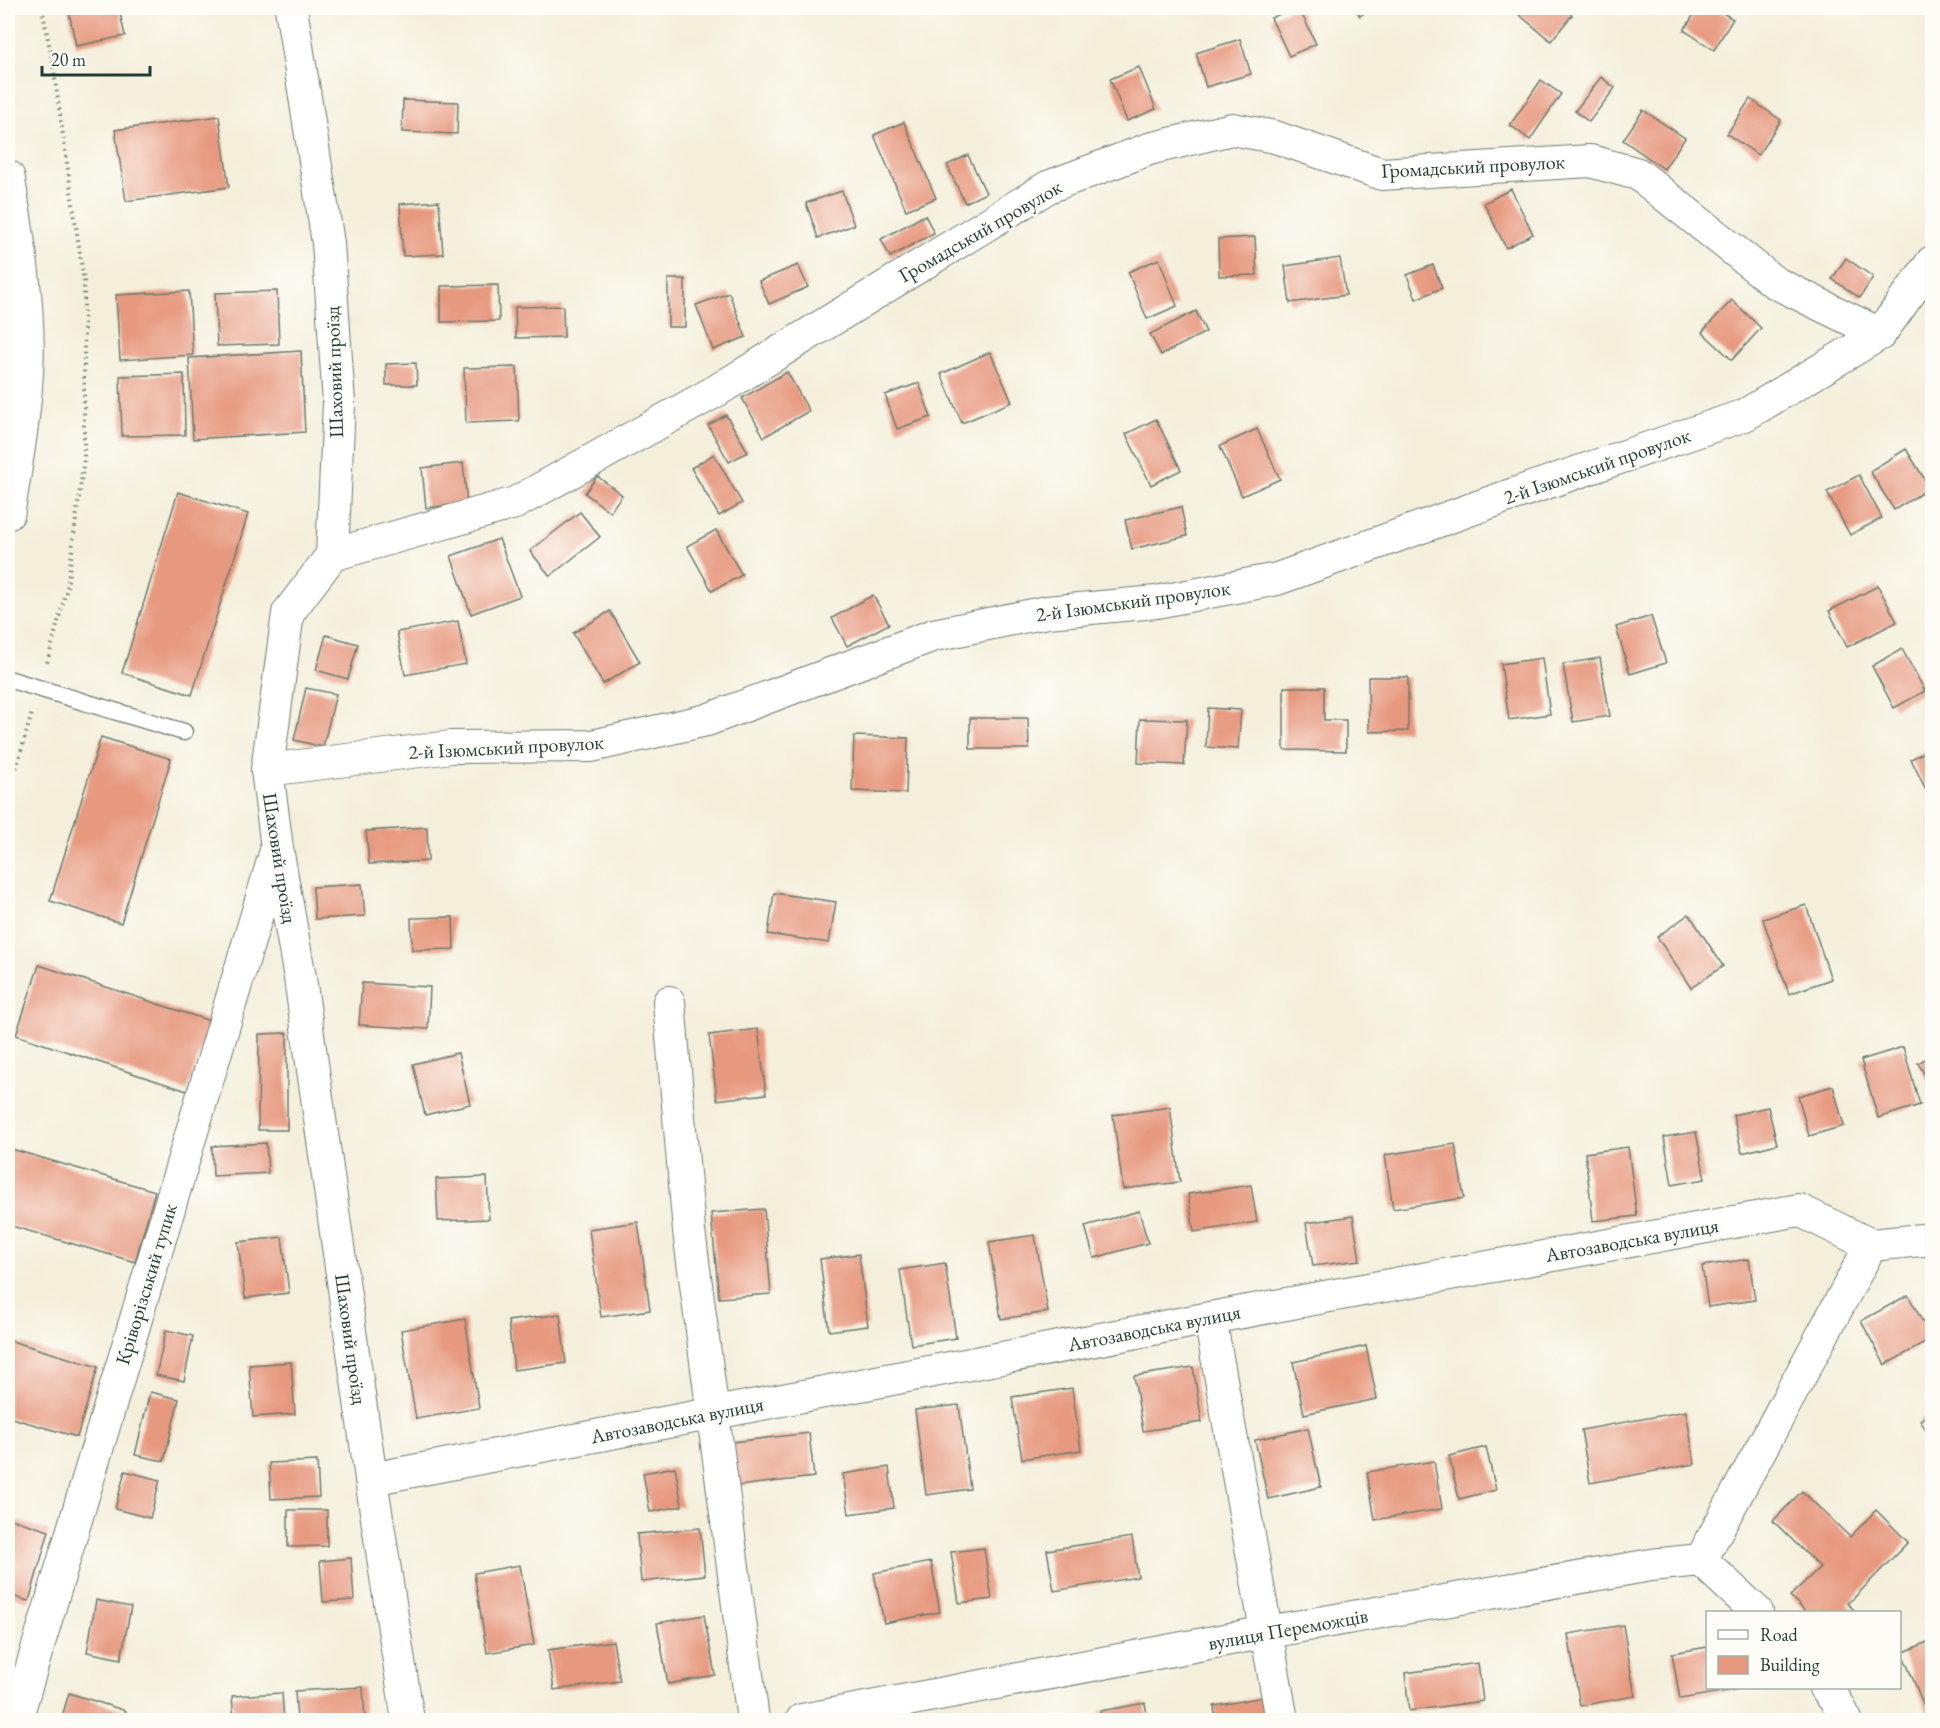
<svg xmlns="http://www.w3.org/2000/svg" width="1940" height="1728" font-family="'EB Garamond',serif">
<rect width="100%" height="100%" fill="#fdfcf7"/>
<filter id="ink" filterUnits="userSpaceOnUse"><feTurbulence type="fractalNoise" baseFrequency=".0167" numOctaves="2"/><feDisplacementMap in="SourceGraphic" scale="12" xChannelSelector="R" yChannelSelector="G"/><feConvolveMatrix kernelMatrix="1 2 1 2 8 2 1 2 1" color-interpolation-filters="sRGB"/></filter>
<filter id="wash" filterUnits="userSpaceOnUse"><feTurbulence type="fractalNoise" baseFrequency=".008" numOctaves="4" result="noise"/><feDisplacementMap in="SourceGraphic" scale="24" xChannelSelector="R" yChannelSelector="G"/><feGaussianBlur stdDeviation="1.35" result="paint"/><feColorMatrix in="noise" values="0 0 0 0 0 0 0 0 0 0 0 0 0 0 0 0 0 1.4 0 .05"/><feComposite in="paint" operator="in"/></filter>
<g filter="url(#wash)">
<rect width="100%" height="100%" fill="#f4efdb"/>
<g id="blocks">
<g fill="#e7997f">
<path d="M68,8H119L125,36L76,46Z"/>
<path d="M1293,8H1299L1316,44L1289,56L1271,18Z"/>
<path d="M1354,8H1371L1360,16Z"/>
<path d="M1511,8H1564L1572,15L1551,41Z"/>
<path d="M1698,8H1715L1733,19L1714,50L1684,30Z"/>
<path d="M1240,39L1251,74L1206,87L1196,53Z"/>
<path d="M1139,67L1156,109L1127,121L1110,79Z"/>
<path d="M1601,77L1615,88L1589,122L1575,111Z"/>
<path d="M1541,80L1561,94L1530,140L1510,125Z"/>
<path d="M1750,99L1781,120L1758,155L1727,134Z"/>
<path d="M403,100L458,102L457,134L402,132Z"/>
<path d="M1643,110L1685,138L1664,169L1623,140Z"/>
<path d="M219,116L229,187L126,201L115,130Z"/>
<path d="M904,122L936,198L906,210L874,135Z"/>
<path d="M968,155L986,193L965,203L947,165Z"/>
<path d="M1511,189L1533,234L1506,248L1484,203Z"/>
<path d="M842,191L854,225L818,238L806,203Z"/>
<path d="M439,201L443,254L403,256L400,204Z"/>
<path d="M925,215L934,233L890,257L881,239Z"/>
<path d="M1255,237L1257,275L1219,276L1218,239Z"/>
<path d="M1340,258L1346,295L1290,303L1285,266Z"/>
<path d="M1846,258L1873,277L1860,298L1832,279Z"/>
<path d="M1159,259L1177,306L1147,319L1128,272Z"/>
<path d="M798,265L808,287L769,304L759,281Z"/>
<path d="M1433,265L1442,288L1416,299L1407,275Z"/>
<rect x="668" y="279" width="17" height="48"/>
<path d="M498,285L499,321L441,322V286Z"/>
<path d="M189,291L193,355L120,360L116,295Z"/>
<path d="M277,291L279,344L217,346L215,293Z"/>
<path d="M729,293L746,337L713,350L696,305Z"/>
<path d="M1732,300L1761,328L1732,360L1702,332Z"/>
<path d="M563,306L564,337L516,338L515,307Z"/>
<path d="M1196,311L1206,332L1161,355L1150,334Z"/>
<path d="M301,351L305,432L193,439L189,358Z"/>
<path d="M990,352L1012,402L962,423L941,374Z"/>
<path d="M416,363L417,385H386V364Z"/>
<path d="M517,367L519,421L466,423L464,368Z"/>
<path d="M787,372L809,411L764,437L742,398Z"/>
<path d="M184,374L185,435L122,436L120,376Z"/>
<path d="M919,383L931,417L897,429L885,395Z"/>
<path d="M726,415L748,452L729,462L708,425Z"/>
<path d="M1156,419L1181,470L1151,485L1126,434Z"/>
<path d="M1257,429L1280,479L1242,496L1220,446Z"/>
<path d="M1906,449L1930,488L1894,510L1870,471Z"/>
<path d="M714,454L742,503L719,516L691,468Z"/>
<path d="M463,463L467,503L426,508L422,468Z"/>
<path d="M1859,475L1882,518L1850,535L1827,492Z"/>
<path d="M597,476L622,495L610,512L585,493Z"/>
<path d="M178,492L248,514L192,695L122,673Z"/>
<path d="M1181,507L1187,536L1132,549L1125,520Z"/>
<path d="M580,512L600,537L550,576L530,551Z"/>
<path d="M716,530L742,575L712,591L687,546Z"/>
<path d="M499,539L520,596L471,614L451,556Z"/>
<path d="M1878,586L1897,622L1847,647L1829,611Z"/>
<path d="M873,595L889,624L847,646L832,618Z"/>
<path d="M610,611L640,662L603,684L573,633Z"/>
<path d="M1651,616L1666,663L1630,674L1616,627Z"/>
<path d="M458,621L466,664L405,675L397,632Z"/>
<path d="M326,635L358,644L348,679L316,670Z"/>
<path d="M1902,649L1925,691L1894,708L1872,666Z"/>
<path d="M1542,658L1550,714L1509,720L1501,664Z"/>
<path d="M1600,658L1610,716L1573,722L1563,664Z"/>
<path d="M1368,677H1408V731L1369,732Z"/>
<path d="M1284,687H1324V720H1346V751L1284,750Z"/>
<path d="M306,688L336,694L323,747L294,740Z"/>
<path d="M1208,708L1241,710L1238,749L1206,747Z"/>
<path d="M970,718H1028L1029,749H970Z"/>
<path d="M1140,719L1187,720L1184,765L1138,763Z"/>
<path d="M854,736L908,738L906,793L852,791Z"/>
<path d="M101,737L171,759L121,923L50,901Z"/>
<path d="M1932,748V789L1927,792L1911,759Z"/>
<path d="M427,827L428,861L369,864L366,831Z"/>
<path d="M362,884L365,916L315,919L313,887Z"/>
<path d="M774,893L836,902L829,943L768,934Z"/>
<path d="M1806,905L1831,979L1789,994L1763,919Z"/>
<path d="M1689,914L1723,966L1691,988L1657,937Z"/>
<path d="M453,917L454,949L412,950L411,918Z"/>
<path d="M39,965L210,1021L187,1091L16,1035Z"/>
<path d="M362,983L430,987L428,1029L359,1025Z"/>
<path d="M758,1029L766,1094L717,1100L709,1035Z"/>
<path d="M287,1033V1130H258L259,1034Z"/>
<path d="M1903,1047L1920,1105L1878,1118L1861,1060Z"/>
<path d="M458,1053L470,1104L425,1115L413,1064Z"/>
<path d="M1932,1055V1088L1918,1063Z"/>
<path d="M1833,1086L1844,1126L1809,1136L1798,1096Z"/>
<path d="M1170,1107L1180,1182L1123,1189L1113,1115Z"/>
<path d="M1768,1107L1777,1144L1742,1153L1733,1115Z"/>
<path d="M1696,1132L1705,1179L1672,1185L1664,1137Z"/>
<path d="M266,1143L268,1173L213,1176L212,1146Z"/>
<path d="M1455,1144L1464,1198L1393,1209L1385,1155Z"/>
<path d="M1628,1147L1637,1216L1593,1221L1585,1153Z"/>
<path d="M8,1148L155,1191L135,1262L8,1225Z"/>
<path d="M487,1177L489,1219L438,1221L436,1179Z"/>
<path d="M1251,1185L1257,1222L1194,1232L1188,1194Z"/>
<path d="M764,1209L771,1294L719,1298L711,1213Z"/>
<path d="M1139,1211L1148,1243L1094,1258L1085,1226Z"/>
<path d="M1353,1216L1360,1260L1313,1266L1306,1223Z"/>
<path d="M638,1222L650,1310L601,1317L589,1229Z"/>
<path d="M1035,1235L1048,1312L1001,1319L989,1242Z"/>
<path d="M282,1237L289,1293L245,1298L238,1242Z"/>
<path d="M859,1254L868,1326L829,1331L820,1259Z"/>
<path d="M1749,1259L1755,1300L1708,1307L1702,1266Z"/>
<path d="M945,1263L956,1338L911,1345L900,1270Z"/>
<path d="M1908,1295L1932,1339L1885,1365L1861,1321Z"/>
<path d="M560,1314L566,1363L514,1370L508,1321Z"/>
<path d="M465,1319L479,1408L416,1419L401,1330Z"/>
<path d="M166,1330L193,1336L184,1381L156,1375Z"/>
<path d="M8,1340L98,1367L77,1437L8,1417Z"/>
<path d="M1366,1346L1377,1399L1304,1414L1293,1362Z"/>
<path d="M291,1362L295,1414L253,1417L249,1365Z"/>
<path d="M1193,1367L1202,1422L1143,1431L1134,1376Z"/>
<path d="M1072,1388L1081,1450L1022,1459L1012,1397Z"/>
<path d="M150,1392L179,1399L164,1461L135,1455Z"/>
<path d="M959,1405L970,1489L926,1495L915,1410Z"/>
<path d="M1686,1411L1695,1464L1590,1483L1581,1430Z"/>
<path d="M1932,1412V1441L1920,1420Z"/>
<path d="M1308,1428L1321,1487L1268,1499L1255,1440Z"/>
<path d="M809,1433L814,1477L738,1486L732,1442Z"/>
<path d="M1486,1447L1496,1490L1459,1499L1449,1456Z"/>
<path d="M317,1461L319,1497L271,1499L269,1463Z"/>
<path d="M1434,1461L1442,1509L1375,1520L1367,1472Z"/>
<path d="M675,1467L682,1506L650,1512L643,1473Z"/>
<path d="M889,1467L894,1508L849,1514L843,1474Z"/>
<path d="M125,1471L160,1480L150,1518L115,1509Z"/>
<path d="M1802,1491L1850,1537L1876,1510L1908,1542L1853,1599L1847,1603L1856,1612H1806L1790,1596L1820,1567L1773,1521Z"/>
<path d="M288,1510H327V1546L288,1547Z"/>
<path d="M8,1518L49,1531L29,1601L8,1595Z"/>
<path d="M700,1528L705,1575L641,1582L637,1534Z"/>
<path d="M1132,1537L1138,1577L1054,1591L1047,1550Z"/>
<path d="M984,1548L992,1599L959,1603L951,1552Z"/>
<path d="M351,1558L354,1600L323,1602L320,1561Z"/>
<path d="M931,1562L940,1612L884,1623L874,1573Z"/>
<path d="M520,1565L534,1645L487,1653L474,1573Z"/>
<path d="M96,1600L131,1607L121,1659L87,1652Z"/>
<path d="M704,1615L715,1675L668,1684L657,1623Z"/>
<path d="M1623,1625L1635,1696L1580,1706L1568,1634Z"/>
<path d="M1932,1640V1720H1930L1902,1653Z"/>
<path d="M613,1641L620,1681L554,1690L548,1650Z"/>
<path d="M1708,1647V1688L1739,1689L1680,1699L1672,1653Z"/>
<path d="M1478,1663L1483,1701L1409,1711L1405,1673Z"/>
<path d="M363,1687L365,1720H297L295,1691Z"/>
<path d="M69,1693L126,1711L123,1720H61Z"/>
<path d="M282,1693L284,1720H234L232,1696Z"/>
<path d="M1263,1697L1267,1720H1216L1214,1706Z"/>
<path d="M1145,1703L1148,1720H1102L1100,1711Z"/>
</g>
</g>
</g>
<g filter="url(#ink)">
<use href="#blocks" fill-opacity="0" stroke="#6a7b6e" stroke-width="1.5"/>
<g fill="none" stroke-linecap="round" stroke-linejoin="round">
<g stroke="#6a7b6e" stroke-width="19">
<path id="service" d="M8,679L184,732"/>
</g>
<g stroke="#6a7b6e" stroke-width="34">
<g id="minor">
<path d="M291,8L328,243L339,403L332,555L288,613L267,770L277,848L300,978L371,1479L408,1720"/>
<path d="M332,555L515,503L716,391L1048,187L1149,149L1232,129L1275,137L1382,174L1590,161L1638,174L1774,282L1880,334"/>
<path d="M267,770L451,747L592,746L707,720L934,635L1047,612L1156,602L1277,579L1511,495L1745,415L1880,334L1932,262"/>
<path d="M669,1002L689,1231L753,1720"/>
<path d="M1210,1318L1282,1720"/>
<path d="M371,1479L1210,1318L1799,1210L1871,1245L1932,1239"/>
<path d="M1701,1560L1871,1245"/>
<path d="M1825,1688L1836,1701L1846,1720"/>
<path d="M16,1720L275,854"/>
<path d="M802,1720L1267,1632L1651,1565L1701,1560L1757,1612"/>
</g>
</g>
<g stroke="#6a7b6e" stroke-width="35">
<path id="primary" d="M8,177C18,238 29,301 27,363C25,414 16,463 8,513"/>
</g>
<g stroke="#6a7b6e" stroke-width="4" stroke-dasharray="1.5 4.5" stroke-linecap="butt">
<path d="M42,8L53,65L84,282V459L67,588L47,663"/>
<path d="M8,797L32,713"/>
</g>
<use href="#service" stroke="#fff" stroke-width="16"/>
<use href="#minor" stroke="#fff" stroke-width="32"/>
<use href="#primary" stroke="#fff" stroke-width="33"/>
</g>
</g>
<g text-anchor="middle" stroke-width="5" stroke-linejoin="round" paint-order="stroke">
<g font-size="20" fill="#1f3d34" stroke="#fdfcf7">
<text transform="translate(1473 166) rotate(-3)" y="7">Громадський провулок</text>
<text transform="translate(980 231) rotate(-30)" y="7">Громадський провулок</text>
<text transform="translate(334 372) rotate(-92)" y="7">Шаховий проїзд</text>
<text transform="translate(1597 466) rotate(-19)" y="7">2-й Ізюмський провулок</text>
<text transform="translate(1133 601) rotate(-8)" y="7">2-й Ізюмський провулок</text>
<text transform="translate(506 747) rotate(-3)" y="7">2-й Ізюмський провулок</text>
<text transform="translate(280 858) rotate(81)" y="7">Шаховий проїзд</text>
<text transform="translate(1632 1240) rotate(-10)" y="7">Автозаводська вулиця</text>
<text transform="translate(146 1284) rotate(-73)" y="7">Кріворізський тупик</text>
<text transform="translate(1154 1328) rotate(-11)" y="7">Автозаводська вулиця</text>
<text transform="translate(351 1339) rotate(82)" y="7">Шаховий проїзд</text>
<text transform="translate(677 1420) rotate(-11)" y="7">Автозаводська вулиця</text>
<text transform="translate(1288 1629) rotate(-10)" y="7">вулиця Переможців</text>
</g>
</g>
<rect width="1940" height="1728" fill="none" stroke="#fdfcf7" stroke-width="30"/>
<rect x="1706" y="1611" width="195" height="78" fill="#fdfcf7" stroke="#a4b0a9" stroke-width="1.5"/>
<rect x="1718" y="1630" width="30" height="9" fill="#ffffff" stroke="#a4b0a9" stroke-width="1.5"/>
<text x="1760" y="1641" font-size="18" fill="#1f3d34">Road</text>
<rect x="1718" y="1656" width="30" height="18" fill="#e7997f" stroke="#a4b0a9" stroke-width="1.5"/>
<text x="1760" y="1671" font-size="18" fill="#1f3d34">Building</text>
<path d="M42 66v9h108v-9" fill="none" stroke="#1f3d34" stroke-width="3"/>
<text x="51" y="66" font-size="18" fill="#1f3d34" stroke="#fdfcf7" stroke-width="4.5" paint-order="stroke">20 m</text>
</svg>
